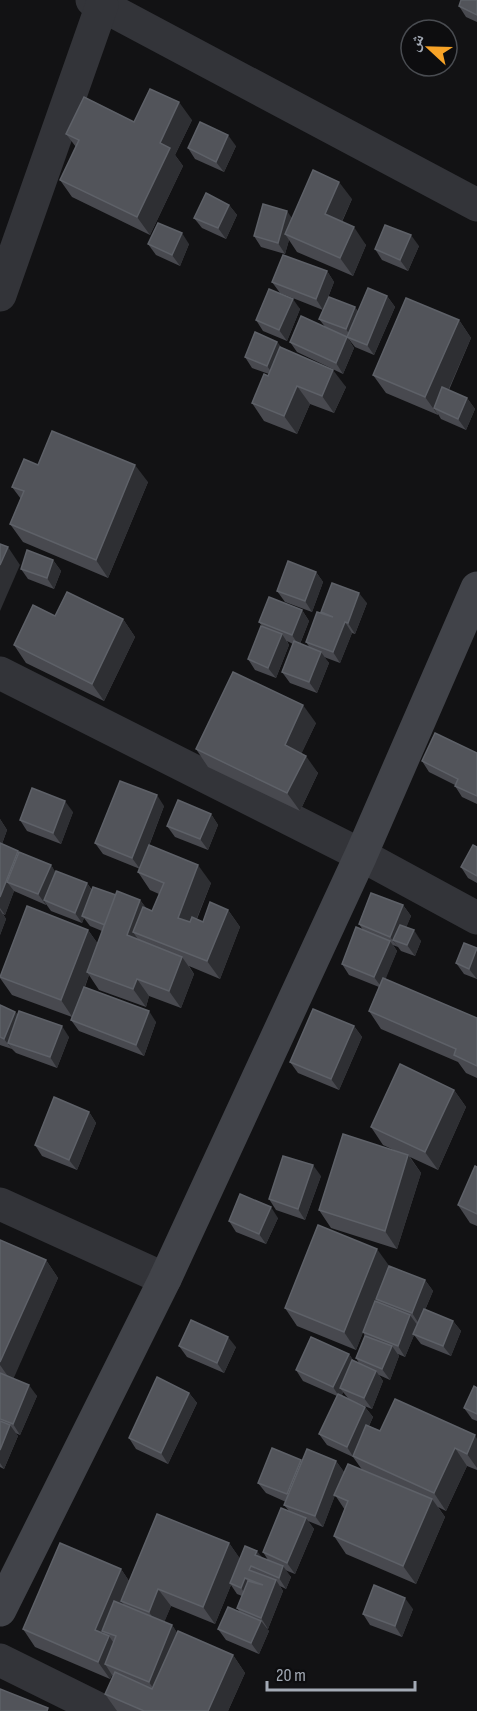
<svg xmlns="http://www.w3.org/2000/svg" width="477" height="1711" font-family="'Sofia Sans Condensed','Noto Naskh Arabic',sans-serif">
<rect width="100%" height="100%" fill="#121214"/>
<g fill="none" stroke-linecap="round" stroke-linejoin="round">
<g stroke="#333439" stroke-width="33">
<path d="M92,0L477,205"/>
<path d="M0,295L102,5"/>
<path d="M0,673L361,855L477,918"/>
<path d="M0,1204L165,1279"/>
<path d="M0,1660L103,1711"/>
</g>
<path stroke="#414349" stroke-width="33" d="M0,1610L165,1279L361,855L477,588"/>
</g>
<g fill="#48494f" fill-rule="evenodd">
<path d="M477,0V22L466,17L459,6Z"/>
<path d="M192,120L175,155L183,166L150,235L72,197L60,180L76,147L66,134L134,122Z"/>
<path d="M236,146L224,172L195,159L188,148Z"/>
<path d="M352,199L342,222L366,245L353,276L297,252L289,240L285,254L261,247L254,236L292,218Z"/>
<path d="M229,205L237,215L226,239L202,228L194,218Z"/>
<path d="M148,244H189L180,266L156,255Z"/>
<path d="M419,246L408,271L382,260L375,249Z"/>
<path d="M327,271L334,282L324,308L355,307L358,312L387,296L395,307L374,355L355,347L347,337L354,348L343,374L297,352L290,342L326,328L319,319L323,310L280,293L300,309L287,341L263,331L256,320L280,293L272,282Z"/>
<path d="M459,320L471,338L449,390L467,398L475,409L466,430L441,419L438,414V415L386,393L373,375Z"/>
<path d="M277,342L282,348L346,387L334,413L310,404L297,434L264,421L252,403L269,374L252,368L245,357Z"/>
<path d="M38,465L148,482L108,578L23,542L10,524L21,499L12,487Z"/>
<path d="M53,560L61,571L54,589L28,579L21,569Z"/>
<path d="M316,572L323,582L312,612L285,602L277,591Z"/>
<path d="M367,603L355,634L352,633L340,663L324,657L329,663L317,693L290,683L282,672L293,644L287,641L289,645L276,678L255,670L248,659L262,626L259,622L302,610L309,621L300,644L310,648L306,642L322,614L321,612Z"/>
<path d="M55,616L123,619L135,637L104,701L26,663L14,645Z"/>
<path d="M316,723L301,754L318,773L300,811L208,767L196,749Z"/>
<path d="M477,753V804L462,797L455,786V785L429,772L422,761Z"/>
<path d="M164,806L146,854L211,883L197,919L203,922L228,910L240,927L220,979L189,966L194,974L181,1008L149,996L146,1007L99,990L89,975L85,987L156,1022L144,1056L79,1031L71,1020L72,1017L12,995L0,978L88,930L98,944L102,931L90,926L84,918L82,923L51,911L46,904V905L14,891L5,915L3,914L6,919L0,935V819L7,830L2,844L19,853L51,865L55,872L87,883L92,890L140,900L146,908L152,911L159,894L150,890L138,872L140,869L103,854L95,843Z"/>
<path d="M73,812L61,844L27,831L20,820Z"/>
<path d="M211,814L218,825L208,850L175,837L167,826Z"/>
<path d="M477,847V883L468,878L461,867Z"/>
<path d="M403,905L411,916L406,927L421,941L415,956L401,951L398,947L393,945L397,951L385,979L477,1018V1078L466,1073L458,1062L381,1029L369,1011L379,987L349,975L342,964L363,930L359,924Z"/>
<path d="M477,948V979L464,974L456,963Z"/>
<path d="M0,1005L15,1012L18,1015L69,1037L57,1068L16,1053L12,1049L0,1045Z"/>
<path d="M354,1026L362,1037L339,1090L298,1073L290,1062Z"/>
<path d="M454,1090L466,1107L438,1170L410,1157L421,1173L397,1249L331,1228L319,1210L398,1152L383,1145L371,1127Z"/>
<path d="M89,1112L96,1123L77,1170L42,1156L35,1145Z"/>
<path d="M477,1167V1226L470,1223L458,1205Z"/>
<path d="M321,1176L305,1220L276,1210L269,1199Z"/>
<path d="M278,1218L266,1244L236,1232L229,1221Z"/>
<path d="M0,1240L46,1260L58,1278L13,1378L37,1396L20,1435L15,1433L18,1436L4,1469L0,1467Z"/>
<path d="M389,1266L425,1280L433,1291L425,1310L453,1321L461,1331L451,1356L421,1344L414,1335L405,1357L398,1354L399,1356L390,1380L379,1375L383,1381L372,1409L357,1403L365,1407L373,1417L369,1426L380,1431L477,1439V1470L467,1466L446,1511L438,1507L445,1517L416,1584L346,1554L334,1536L345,1510L335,1495L323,1527L308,1521L314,1529L295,1574L285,1570L291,1577L286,1589L280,1586L283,1591L268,1629L266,1628L269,1631L259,1654L226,1640L218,1629L239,1611L237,1608L242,1596L237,1594L231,1585L215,1624L171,1606L164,1622L172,1625L177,1633L233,1655L245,1673L228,1711H117L105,1694L113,1676L112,1675L110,1679L35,1647L23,1629L121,1569L129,1581L229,1543L240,1559L262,1558L268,1560L263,1552L290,1512L284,1505L286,1502L266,1493L258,1483L301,1460L302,1461H336L344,1472L363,1471L353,1457L327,1445L319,1434L337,1396L303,1381L296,1370L349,1354L353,1360L359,1363L356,1358L365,1336L363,1332L356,1350L297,1326L285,1308ZM343,1392L348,1398L342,1395Z"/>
<path d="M179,1346L236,1347L224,1373L187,1357Z"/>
<path d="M477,1388V1421L472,1419L464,1408Z"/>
<path d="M189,1393L197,1403L168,1464L136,1449L129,1438Z"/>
<path d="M413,1609L402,1637L370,1625L363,1614Z"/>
</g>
<g fill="#2e2f33">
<path d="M179,102L192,120L175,155L183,166L150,235L137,217L160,143Z"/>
<path d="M228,135L236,146L224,172L216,162Z"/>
<path d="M339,182L352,199L337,232L325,214Z"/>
<path d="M229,205L237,215L226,239L218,228Z"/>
<path d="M287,211L294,221L285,234L289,240L285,254L278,243Z"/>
<path d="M354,227L366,245L353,276L340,258Z"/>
<path d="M182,233L189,244L180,266L172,255Z"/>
<path d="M411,235L419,246L408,271L400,260Z"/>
<path d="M327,271L334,282L323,310L316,299Z"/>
<path d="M387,296L395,307L374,355L367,345Z"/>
<path d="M293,299L300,309L287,341L279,330Z"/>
<path d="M355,307L362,318L353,340L346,329Z"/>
<path d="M459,320L471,338L439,411L434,408L438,415L425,397Z"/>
<path d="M347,337L354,348L343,374L336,363Z"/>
<path d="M277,342L285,352L275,377L267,366Z"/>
<path d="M333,370L346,387L334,413L322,396Z"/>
<path d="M297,386L310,404L297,434L284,416Z"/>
<path d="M467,398L475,409L466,430L458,419Z"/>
<path d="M135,465L148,482L108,578L96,560Z"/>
<path d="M8,547L20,565L0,611V565Z"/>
<path d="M53,560L61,571L54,589L47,578Z"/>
<path d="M316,572L323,582L312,612L305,601Z"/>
<path d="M359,593L367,603L355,634L348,623Z"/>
<path d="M302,610L309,621L299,646L292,635Z"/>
<path d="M123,619L135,637L104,701L92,684Z"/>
<path d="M345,622L352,633L340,663L333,652Z"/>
<path d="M282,634L289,645L276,678L268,668Z"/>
<path d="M321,652L329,663L317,693L309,682Z"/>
<path d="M303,705L316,723L297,763L285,745Z"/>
<path d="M306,756L318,773L300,811L287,793Z"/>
<path d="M157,795L164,806L140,869L132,858Z"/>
<path d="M65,801L73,812L61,844L53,833Z"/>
<path d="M211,814L218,825L208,850L200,839Z"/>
<path d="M0,819L7,830L0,849Z"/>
<path d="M18,851L25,862L7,882L14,891L5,915L0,908V897Z"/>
<path d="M51,865L58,876L44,900L46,904V905L38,894Z"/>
<path d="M198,865L211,883L190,935L178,918Z"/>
<path d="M87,883L94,894L82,916L84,918L82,923L75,913Z"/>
<path d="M140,900L153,917L133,932L142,945L127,935Z"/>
<path d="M403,905L411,916L400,943L393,940L398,947L390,937Z"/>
<path d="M0,910L6,919L0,935Z"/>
<path d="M228,910L240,927L220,979L207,961Z"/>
<path d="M88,930L100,947L87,972L89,975L73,1018L61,1000Z"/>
<path d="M414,930L421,941L415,956L407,945Z"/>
<path d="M390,941L397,951L382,988L374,977Z"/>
<path d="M477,949V979L469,969Z"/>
<path d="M182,957L194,974L181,1008L169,991Z"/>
<path d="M137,979L149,996L146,1007L133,989Z"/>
<path d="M149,1011L156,1022L144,1056L136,1045Z"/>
<path d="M15,1012L23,1022L8,1043L12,1049L4,1039Z"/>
<path d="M62,1026L69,1037L57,1068L50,1057Z"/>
<path d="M354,1026L362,1037L339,1090L331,1079Z"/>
<path d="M454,1090L466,1107L438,1170L425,1152Z"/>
<path d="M89,1112L96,1123L77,1170L69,1160Z"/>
<path d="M408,1155L421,1173L397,1249L385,1231Z"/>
<path d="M313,1165L321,1176L305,1220L298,1209Z"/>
<path d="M271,1207L278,1218L266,1244L259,1234Z"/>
<path d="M377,1249L390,1267L356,1350L344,1332Z"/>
<path d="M46,1260L58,1278L12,1382L0,1365V1362Z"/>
<path d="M425,1280L433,1291L419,1324L412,1313Z"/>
<path d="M410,1315L418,1326L405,1357L398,1346Z"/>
<path d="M453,1321L461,1331L451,1356L443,1346Z"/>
<path d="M228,1337L236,1347L224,1373L217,1363Z"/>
<path d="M392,1346L399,1356L390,1380L382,1369Z"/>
<path d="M349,1354L356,1365L340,1388L343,1392L340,1398L333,1387Z"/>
<path d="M376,1371L383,1381L372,1409L364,1398Z"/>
<path d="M29,1385L37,1396L20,1435L13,1424Z"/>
<path d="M189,1393L197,1403L168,1464L161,1453Z"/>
<path d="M365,1407L373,1417L354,1458L347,1447Z"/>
<path d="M10,1425L18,1436L4,1469L0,1463V1450Z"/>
<path d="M475,1435L477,1439V1468L467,1454Z"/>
<path d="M455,1448L467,1466L446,1511L434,1493Z"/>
<path d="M301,1460L308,1471L294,1505L287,1494Z"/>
<path d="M336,1461L344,1472L323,1527L315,1516Z"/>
<path d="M432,1499L445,1517L416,1584L403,1566Z"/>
<path d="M306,1518L314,1529L295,1574L287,1563Z"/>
<path d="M229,1543L241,1560L230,1583L231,1585L215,1624L203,1607Z"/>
<path d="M257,1551L265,1561L255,1555Z"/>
<path d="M283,1566L291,1577L286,1589L279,1578Z"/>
<path d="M121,1569L133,1587L121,1601L125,1606L102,1631L108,1639L109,1636L121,1654L105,1664L112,1675L110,1679L98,1662L95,1630Z"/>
<path d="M245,1578L253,1588L249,1599L241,1588Z"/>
<path d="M276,1580L283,1591L268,1629L261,1618Z"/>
<path d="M158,1589L171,1606L161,1630L149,1612Z"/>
<path d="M405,1598L413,1609L402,1637L395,1626Z"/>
<path d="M261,1621L269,1631L259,1654L251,1643Z"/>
<path d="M172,1625L184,1643L161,1700L149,1682Z"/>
<path d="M233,1655L245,1673L228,1711H208Z"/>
</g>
<g fill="#52545a" stroke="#5e6168" stroke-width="1.5">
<path d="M461,0H477V15L459,6Z"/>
<path d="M150,89L179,102L160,143L170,148L137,217L60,180L79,140L66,134L84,97L134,122Z"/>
<path d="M200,122L228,135L216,162L188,148Z"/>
<path d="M313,170L339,182L325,214L354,227L340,258L285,234Z"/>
<path d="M206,193L229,205L218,228L194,218Z"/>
<path d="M263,204L287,211L278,243L254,236Z"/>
<path d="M158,223L182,233L172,255L148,244Z"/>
<path d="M385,225L411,235L400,260L375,249Z"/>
<path d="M283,255L327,271L316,299L272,282Z"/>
<path d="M368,288L387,296L367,345L347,337Z"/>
<path d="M269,289L293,299L279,330L256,320Z"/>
<path d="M329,297L355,307L346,329L319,319Z"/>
<path d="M406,298L459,320L425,397L373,375Z"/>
<path d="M301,316L347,337L336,363L290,342Z"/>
<path d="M255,332L277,342L267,366L245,357Z"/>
<path d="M280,347L333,370L322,396L297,386L284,416L252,403L264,374L268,376Z"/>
<path d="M442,387L467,398L458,419L434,408Z"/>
<path d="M52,431L135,465L96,560L10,524L24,491L12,487L24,459L38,465Z"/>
<path d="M0,544L8,547L0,565Z"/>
<path d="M27,550L53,560L47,578L21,569Z"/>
<path d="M288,561L316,572L305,601L277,591Z"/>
<path d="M332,583L359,593L348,623L345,622L333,652L306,642L317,612L333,617L321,612Z"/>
<path d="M67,592L123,619L92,684L14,645L33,605L55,616Z"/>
<path d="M269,597L302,610L292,635L259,622Z"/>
<path d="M261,626L282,634L268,668L248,659Z"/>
<path d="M294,641L321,652L309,682L282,672Z"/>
<path d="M233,672L303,705L285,745L306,756L287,793L196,749Z"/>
<path d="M435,733L477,753V796L455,786L458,779L422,761Z"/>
<path d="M120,781L157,795L132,858L95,843Z"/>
<path d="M32,788L65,801L53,833L20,820Z"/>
<path d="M178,800L211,814L200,839L167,826Z"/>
<path d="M0,843L18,851L0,897Z"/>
<path d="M149,845L198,865L178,918L190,922L192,917L203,922L210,902L228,910L207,961L133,932L143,907L152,911L164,883L138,872Z"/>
<path d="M473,845L477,847V876L461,867Z"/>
<path d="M19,852L51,865L38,894L7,882Z"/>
<path d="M56,871L87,883L75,913L44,900Z"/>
<path d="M93,887L116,895L105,925L82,916Z"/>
<path d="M117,891L140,900L127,935L182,957L169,991L137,979L133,989L87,972Z"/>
<path d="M371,893L403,905L390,937L359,924Z"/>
<path d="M27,906L88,930L61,1000L0,977Z"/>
<path d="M400,925L414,930L407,945L393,940Z"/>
<path d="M356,927L390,941L374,977L342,964Z"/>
<path d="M464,943L477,948L469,969L456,963Z"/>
<path d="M383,978L477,1018V1066L454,1055L456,1049L369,1011Z"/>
<path d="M84,987L149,1011L136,1045L71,1020Z"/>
<path d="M0,1005L15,1012L4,1039L0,1037Z"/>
<path d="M313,1009L354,1026L331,1079L290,1062Z"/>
<path d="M19,1011L62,1026L50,1057L8,1043Z"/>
<path d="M400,1064L454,1090L425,1152L371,1127Z"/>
<path d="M54,1097L89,1112L69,1160L35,1145Z"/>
<path d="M343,1134L408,1155L385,1231L319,1210Z"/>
<path d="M283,1156L313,1165L298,1209L269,1199Z"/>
<path d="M475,1166L477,1167V1214L458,1205Z"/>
<path d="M240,1194L271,1207L259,1234L229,1221Z"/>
<path d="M318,1225L377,1249L344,1332L285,1308Z"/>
<path d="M0,1240L46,1260L0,1362Z"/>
<path d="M389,1266L425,1280L412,1313L376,1299Z"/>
<path d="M375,1301L410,1315L398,1346L363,1332Z"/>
<path d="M424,1309L453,1321L443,1346L413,1334Z"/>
<path d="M191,1320L228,1337L217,1363L179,1346Z"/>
<path d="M365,1336L392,1346L382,1369L356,1358Z"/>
<path d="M311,1337L349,1354L333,1387L296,1370Z"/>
<path d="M352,1360L376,1371L364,1398L340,1388Z"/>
<path d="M0,1373L29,1385L13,1424L0,1419Z"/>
<path d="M157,1377L189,1393L161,1453L129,1438Z"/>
<path d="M474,1386L477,1388V1414L464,1408Z"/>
<path d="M338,1394L365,1407L347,1447L319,1434Z"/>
<path d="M395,1399L475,1435L467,1454L455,1448L434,1493L353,1456L366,1425L380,1431Z"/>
<path d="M0,1421L10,1425L0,1450Z"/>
<path d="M272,1448L301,1460L287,1494L258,1483Z"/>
<path d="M307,1449L336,1461L315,1516L284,1505Z"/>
<path d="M348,1464L432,1499L403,1566L334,1536L348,1501L334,1495Z"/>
<path d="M281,1508L306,1518L287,1563L263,1552Z"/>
<path d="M157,1514L229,1543L203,1607L158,1589L149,1612L121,1601Z"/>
<path d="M60,1543L121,1569L95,1630L109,1636L98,1662L23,1629Z"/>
<path d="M245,1546L257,1551L255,1555L283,1566L279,1578L251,1566L249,1570L276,1580L261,1618L237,1608L248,1581L263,1585L245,1578L241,1588L230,1583Z"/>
<path d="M374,1585L405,1598L395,1626L363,1614Z"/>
<path d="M114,1601L172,1625L149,1682L105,1664L116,1636L102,1631Z"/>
<path d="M228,1607L261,1621L251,1643L218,1629Z"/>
<path d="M178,1631L233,1655L208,1711H144L105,1694L115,1672L152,1689Z"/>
<path d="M0,1689L48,1708L47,1711H0Z"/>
</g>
<g transform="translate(429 48) rotate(292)"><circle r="28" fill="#0d0d0f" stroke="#494c51" stroke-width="1.5"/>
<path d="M0-4.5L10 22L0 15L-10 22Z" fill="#f7a327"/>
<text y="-9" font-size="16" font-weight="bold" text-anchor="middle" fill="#a3aab5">ش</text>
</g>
<path d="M267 1681v9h148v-9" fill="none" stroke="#a3aab5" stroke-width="3"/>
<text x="276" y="1681" font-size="18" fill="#a3aab5" stroke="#0d0d0f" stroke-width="4.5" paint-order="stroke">20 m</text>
</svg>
